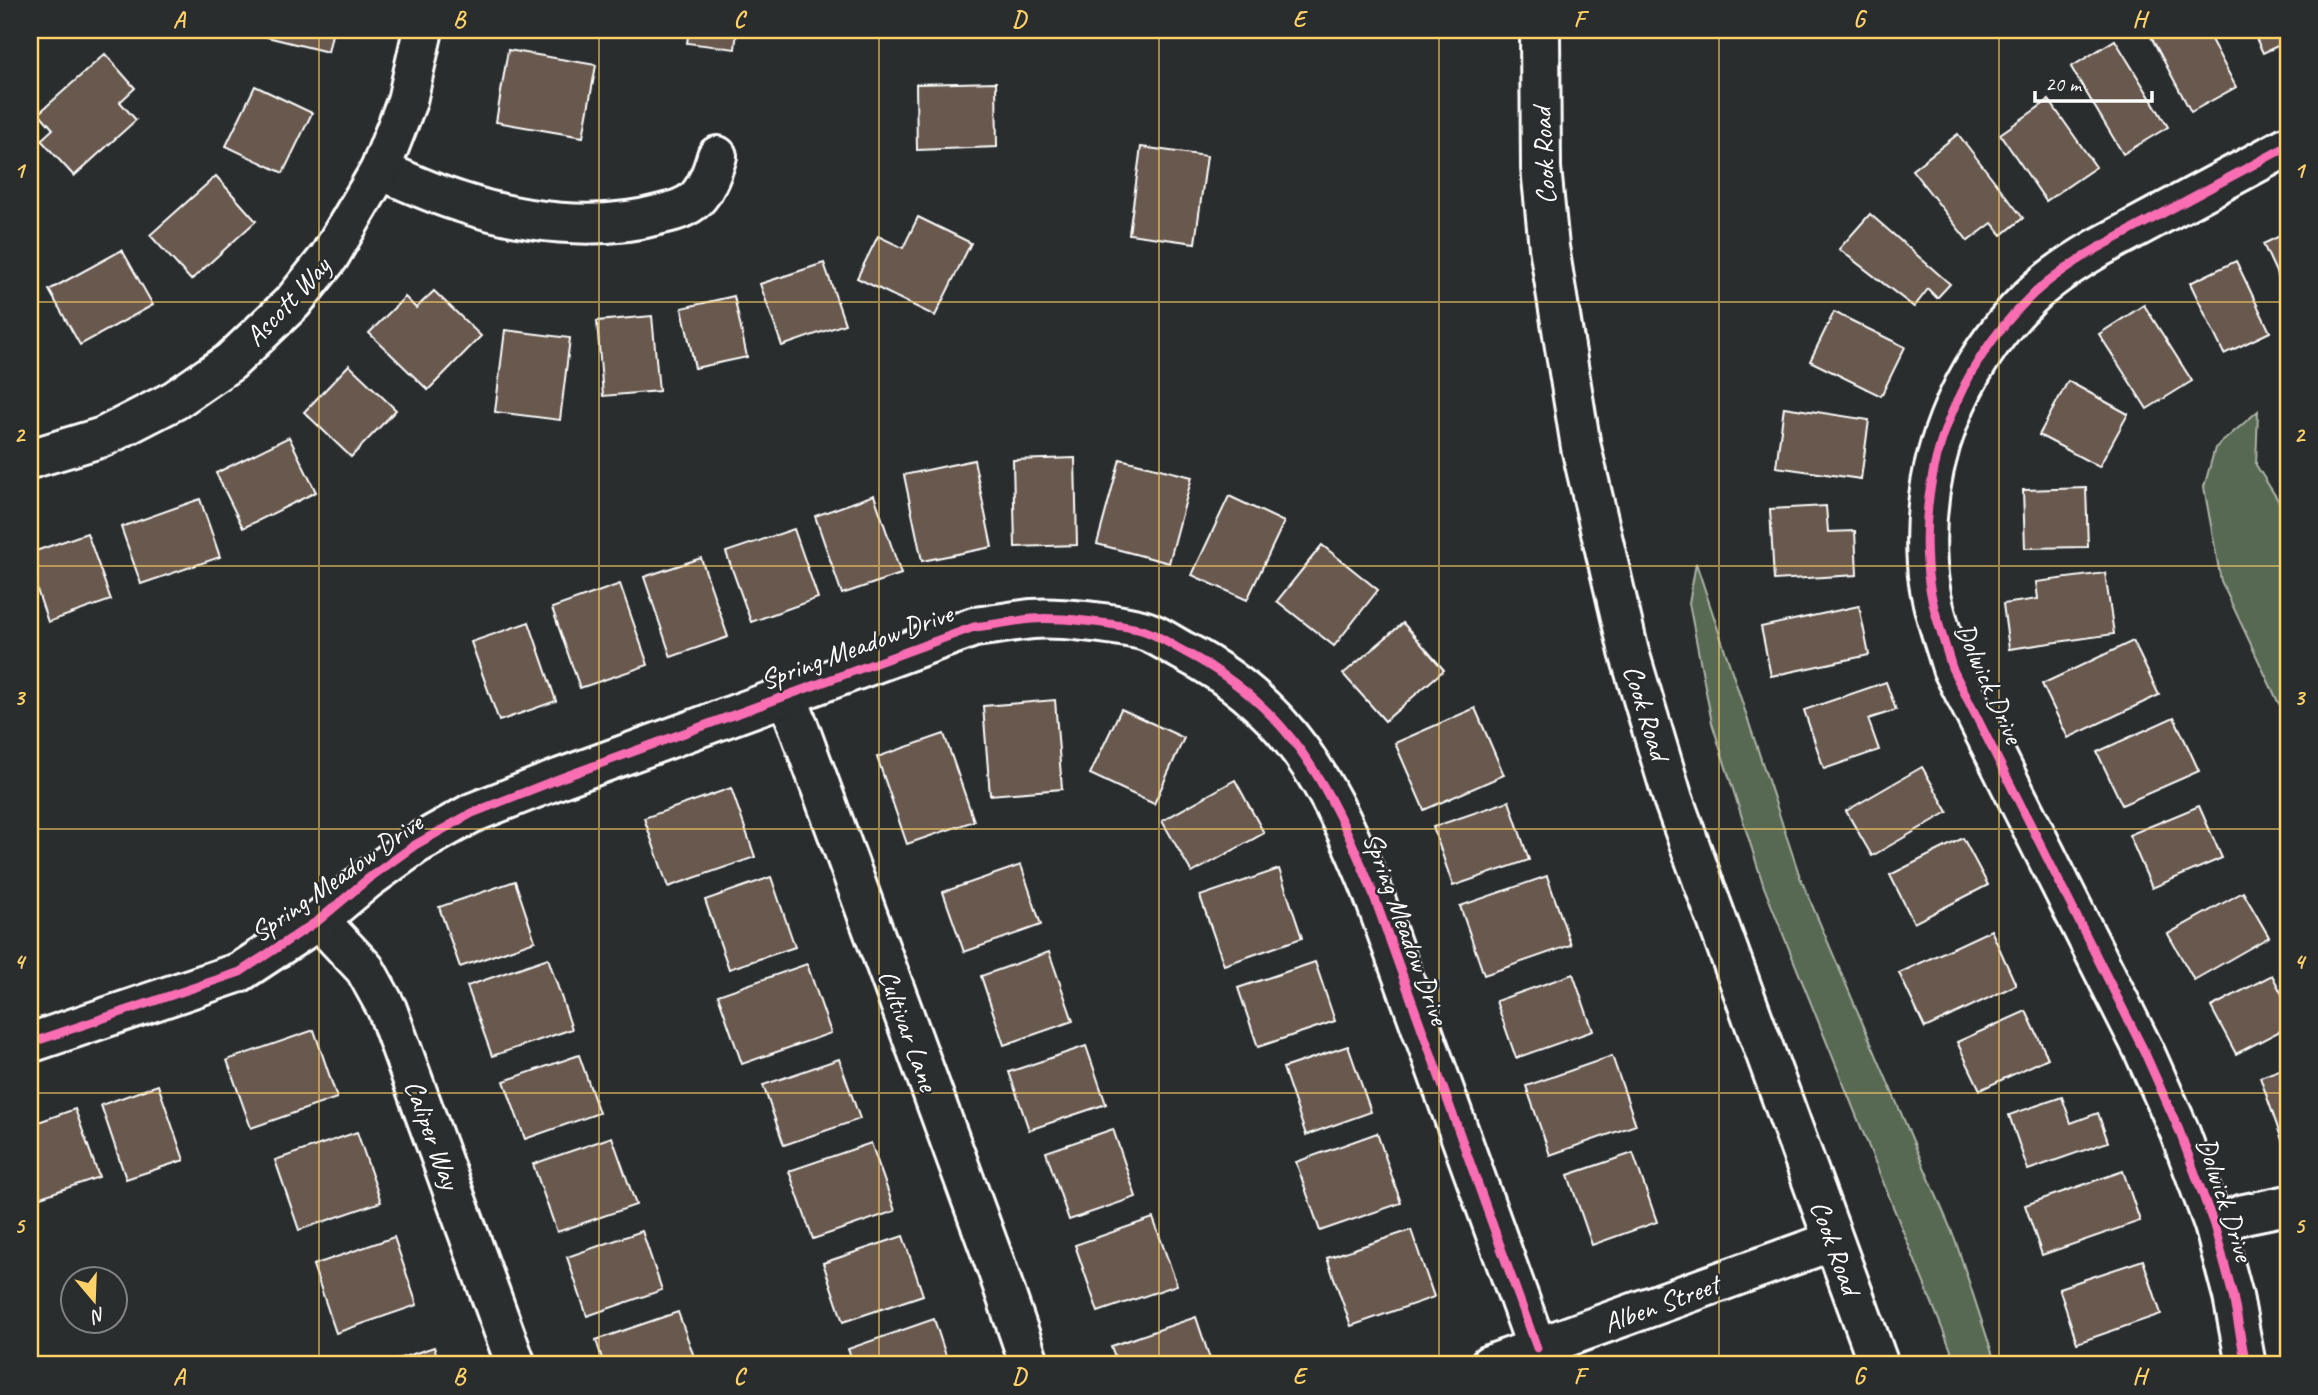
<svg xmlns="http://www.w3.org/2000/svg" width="2318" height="1395" font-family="Caveat,sans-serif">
<rect width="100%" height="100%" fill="#2a2d2e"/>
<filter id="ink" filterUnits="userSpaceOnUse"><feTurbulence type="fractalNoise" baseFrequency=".0143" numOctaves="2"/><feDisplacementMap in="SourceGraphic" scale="14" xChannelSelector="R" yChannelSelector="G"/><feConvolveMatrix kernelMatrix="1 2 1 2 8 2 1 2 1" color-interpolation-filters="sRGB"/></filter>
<g filter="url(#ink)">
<g fill="#586952" stroke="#acb4a8" stroke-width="2">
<path d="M2258,411L2256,465L2288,516V716L2278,702L2221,581L2204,487L2215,448Z"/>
<path d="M1696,563L1800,877L1955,1239L1996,1365H1957L1764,887L1712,723L1689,603Z"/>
</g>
<g fill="#67594e" stroke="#fff" stroke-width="2">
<path d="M269,30H333L328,52L267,37Z"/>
<path d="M689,30H737L735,49L687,43Z"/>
<path d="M2161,30H2206L2236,87L2191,112L2150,35Z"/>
<path d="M2252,30H2288V41L2263,53Z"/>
<path d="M2115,40L2168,127L2123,154L2071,67Z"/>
<path d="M508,50L596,65L583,137L496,122Z"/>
<path d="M105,54L135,88L120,102L136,120L74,176L41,140L53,129L39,113Z"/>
<path d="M996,82L997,147L917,150L916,84Z"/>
<path d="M255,86L312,113L283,173L226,146Z"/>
<path d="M2049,100L2096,167L2046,201L2000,134Z"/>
<path d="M1958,134L2023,218L2002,235L1992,223L1968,241L1912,170Z"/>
<path d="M1141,147L1207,156L1195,243L1129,234Z"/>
<path d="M216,176L256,221L191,280L150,235Z"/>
<path d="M1870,214L1950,284L1937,298L1928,289L1914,307L1839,249Z"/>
<path d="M918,217L971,243L935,316L857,278L878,236L903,248Z"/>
<path d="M2288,232V298L2263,244Z"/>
<path d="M122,250L153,305L80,345L49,290Z"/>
<path d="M2236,261L2270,332L2224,354L2190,283Z"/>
<path d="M824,263L845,324L782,346L760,284Z"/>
<path d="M434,291L481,336L428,390L369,333L405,297L416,308Z"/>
<path d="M734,296L747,357L695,368L682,308Z"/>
<path d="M2144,305L2192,381L2147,409L2099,334Z"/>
<path d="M1834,312L1905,347L1881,396L1810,361Z"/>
<path d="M652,316L659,391L603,396L597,321Z"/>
<path d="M505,330L570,338L560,420L495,412Z"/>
<path d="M349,365L396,410L351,457L304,412Z"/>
<path d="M2068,381L2128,414L2099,467L2039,435Z"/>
<path d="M1784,407L1869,420L1861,479L1776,467Z"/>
<path d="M289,437L316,492L243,528L216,473Z"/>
<path d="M1075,458L1077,545L1015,547L1013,460Z"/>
<path d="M1120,459L1192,477L1169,563L1097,544Z"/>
<path d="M974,460L992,547L922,561L904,475Z"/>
<path d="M2086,488L2088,547L2025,548L2023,490Z"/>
<path d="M874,495L901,574L842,594L815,516Z"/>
<path d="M1229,496L1284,522L1247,600L1192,575Z"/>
<path d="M200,499L220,557L141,584L121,527Z"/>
<path d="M1826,506L1828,532L1855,531L1857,575L1774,580L1770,509Z"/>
<path d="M794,529L818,598L751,622L726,552Z"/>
<path d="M87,533L111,600L48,622L30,569V553Z"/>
<path d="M1322,545L1378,590L1334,646L1277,601Z"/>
<path d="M701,558L728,637L671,657L644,577Z"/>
<path d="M2105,573L2114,634L2009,649L2003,604L2038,599L2036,582Z"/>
<path d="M620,584L648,665L580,688L552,608Z"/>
<path d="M1859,606L1869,655L1771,676L1761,627Z"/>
<path d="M529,622L556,701L499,721L471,642Z"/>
<path d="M1403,623L1444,670L1385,721L1343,674Z"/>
<path d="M2133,641L2159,695L2068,738L2042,684Z"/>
<path d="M1886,682L1896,710L1868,719L1879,750L1824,769L1804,710Z"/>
<path d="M1055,700L1062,789L990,795L983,706Z"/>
<path d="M1475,708L1504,775L1424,810L1395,743Z"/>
<path d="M1121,709L1184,738L1154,804L1090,774Z"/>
<path d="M2174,717L2199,771L2122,805L2097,752Z"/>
<path d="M944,734L974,821L907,844L877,757Z"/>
<path d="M1922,767L1948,812L1872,856L1846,811Z"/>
<path d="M1235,780L1264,833L1192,873L1162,821Z"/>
<path d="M731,788L755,857L668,887L644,818Z"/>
<path d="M1509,801L1529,860L1453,886L1433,827Z"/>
<path d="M2199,806L2222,858L2152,888L2129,835Z"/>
<path d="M1963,838L1988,885L1914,923L1890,875Z"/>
<path d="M1021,865L1041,925L964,952L943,892Z"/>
<path d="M1279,869L1302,938L1224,965L1200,896Z"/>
<path d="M1547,876L1571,945L1484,975L1460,906Z"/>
<path d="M771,877L795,947L729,969L705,900Z"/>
<path d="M515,881L535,941L460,967L439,907Z"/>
<path d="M2243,892L2269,937L2194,980L2168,934Z"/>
<path d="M1991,930L2016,985L1925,1028L1899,973Z"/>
<path d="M1049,952L1073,1021L1004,1045L981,976Z"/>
<path d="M548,958L572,1029L492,1056L467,986Z"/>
<path d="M1315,962L1335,1021L1258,1047L1238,988Z"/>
<path d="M807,964L831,1033L742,1064L718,995Z"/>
<path d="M1573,974L1593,1031L1516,1058L1496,1001Z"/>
<path d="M2272,975L2288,1006V1027L2236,1054L2211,1007Z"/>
<path d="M2026,1011L2048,1058L1980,1090L1957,1042Z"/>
<path d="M314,1030L337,1098L251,1128L227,1060Z"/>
<path d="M1086,1046L1106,1104L1029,1130L1009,1072Z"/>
<path d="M1348,1046L1371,1112L1306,1135L1283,1068Z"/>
<path d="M579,1055L599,1113L525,1139L504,1081Z"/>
<path d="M1612,1056L1636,1125L1550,1155L1526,1086Z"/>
<path d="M839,1059L860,1119L784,1145L763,1085Z"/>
<path d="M2288,1067V1138L2282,1140L2260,1077Z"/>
<path d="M158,1085L184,1160L126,1179L101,1105Z"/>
<path d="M2062,1097L2071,1123L2098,1113L2108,1142L2028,1170L2009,1115Z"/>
<path d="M75,1109L99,1177L32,1200L30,1193V1125Z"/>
<path d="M1113,1129L1136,1197L1069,1220L1046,1152Z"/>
<path d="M357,1132L381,1202L299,1230L275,1160Z"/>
<path d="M1377,1133L1401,1203L1320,1231L1296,1162Z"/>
<path d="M612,1137L636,1205L557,1232L533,1164Z"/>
<path d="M871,1143L895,1211L813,1239L789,1171Z"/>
<path d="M1633,1153L1657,1222L1592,1245L1568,1175Z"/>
<path d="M2123,1171L2140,1221L2042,1255L2025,1205Z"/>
<path d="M1153,1218L1177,1285L1098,1312L1075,1245Z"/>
<path d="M1411,1230L1434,1297L1351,1326L1327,1258Z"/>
<path d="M642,1231L662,1290L587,1316L567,1257Z"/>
<path d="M903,1236L923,1295L843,1322L823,1263Z"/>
<path d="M394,1237L417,1305L336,1333L313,1265Z"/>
<path d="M2143,1260L2161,1314L2077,1343L2059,1288Z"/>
<path d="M678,1312L697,1365H604L596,1340Z"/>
<path d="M1196,1317L1212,1365H1118L1111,1346Z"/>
<path d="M934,1319L949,1365H854L848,1349Z"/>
<path d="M434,1347L440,1365H380Z"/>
<path d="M2164,1355L2168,1365H2134Z"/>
</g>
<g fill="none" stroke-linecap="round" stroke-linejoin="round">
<g stroke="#fff" stroke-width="44">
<g id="minor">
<path d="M1540,30L1541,168L1549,247L1581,447L1629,652L1673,799L1879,1365"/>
<path d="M380,170C406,181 433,194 460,202C523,223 597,232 662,214C675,211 686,208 696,199C707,188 713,170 717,156"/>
<path d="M30,459L103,437L175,400L230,362L293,302L329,257L380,170L407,101L423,30"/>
<path d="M787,695L997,1269L1030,1365"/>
<path d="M319,920L365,969L387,1009L516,1365"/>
<path d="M30,1043L240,972L319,920L369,878L415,845L472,813L561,778L974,627C993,625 1013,621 1032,619C1061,617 1109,623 1138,629C1154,632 1171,645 1185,652C1289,706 1329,785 1371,888L1537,1348"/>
<path d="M2214,1225L2244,1214L2288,1205"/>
<path d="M1489,1365L1833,1241"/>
<path d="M2246,1365L2233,1296L2214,1225L2179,1130L2144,1051L1952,668C1942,634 1929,600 1927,564C1920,465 1958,368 2029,298C2049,278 2074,262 2098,248L2288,146"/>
</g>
</g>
<use href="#minor" stroke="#2a2d2e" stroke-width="38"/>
<g stroke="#2a2d2e" stroke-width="13">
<g id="cycleway">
<path d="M30,1043L240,972L319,920L369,878L415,845L472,813L561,778L974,627C993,625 1013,621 1032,619C1061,617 1109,623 1138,629C1154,632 1171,645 1185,652C1289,706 1329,785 1371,888L1537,1348"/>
<path d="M2246,1365L2233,1296L2214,1225L2179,1130L2144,1051L1952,668C1942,634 1929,600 1927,564C1920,465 1958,368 2029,298C2049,278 2074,262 2098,248L2288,146"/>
</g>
</g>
<use href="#cycleway" stroke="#f96db3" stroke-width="9"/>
</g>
</g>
<path fill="none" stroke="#ffd166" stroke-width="2" stroke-opacity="0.55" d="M319,30V1365M599,30V1365M879,30V1365M1159,30V1365M1439,30V1365M1719,30V1365M1999,30V1365M30,302H2288M30,566H2288M30,829H2288M30,1093H2288"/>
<g text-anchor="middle" stroke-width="5" stroke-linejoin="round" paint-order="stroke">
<g font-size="28" fill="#fff" stroke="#2a2d2e">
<text transform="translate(1543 156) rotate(-93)" y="10">Cook Road</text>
<text transform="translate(287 301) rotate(-47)" y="10">Ascott Way</text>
<text transform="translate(856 646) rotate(-20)" y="10">Spring Meadow Drive</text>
<text transform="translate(1990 683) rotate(66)" y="10">Dolwick Drive</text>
<text transform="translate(1647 712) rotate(73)" y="10">Cook Road</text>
<text transform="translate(336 877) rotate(-35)" y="10">Spring Meadow Drive</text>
<text transform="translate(1407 928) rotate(70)" y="10">Spring Meadow Drive</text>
<text transform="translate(909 1030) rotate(70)" y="10">Cultivar Lane</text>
<text transform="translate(433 1134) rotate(70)" y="10">Caliper Way</text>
<text transform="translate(2226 1199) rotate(72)" y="10">Dolwick Drive</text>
<text transform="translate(1836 1247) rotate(70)" y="10">Cook Road</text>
<text transform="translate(1661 1303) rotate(-20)" y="10">Alben Street</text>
</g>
</g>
<rect width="2318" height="1395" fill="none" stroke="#2a2d2e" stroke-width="77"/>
<g transform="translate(94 1300) rotate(161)"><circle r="33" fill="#2a2d2e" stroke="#7f8182" stroke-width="2"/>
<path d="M0-5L12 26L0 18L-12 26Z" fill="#ffd166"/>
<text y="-10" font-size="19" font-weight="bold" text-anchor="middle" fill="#ffffff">N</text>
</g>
<path d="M2035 91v10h117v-10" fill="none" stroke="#ffffff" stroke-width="3.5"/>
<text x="2045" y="91" font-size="21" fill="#ffffff" stroke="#2a2d2e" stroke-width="5" paint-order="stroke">20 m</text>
<rect x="38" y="38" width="2242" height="1318" fill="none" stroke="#ffd166" stroke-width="2.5"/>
<g font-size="23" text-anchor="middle" font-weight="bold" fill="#ffd166">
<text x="179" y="27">A</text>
<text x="459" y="27">B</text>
<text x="739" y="27">C</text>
<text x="1019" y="27">D</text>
<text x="1299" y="27">E</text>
<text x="1579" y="27">F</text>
<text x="1859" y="27">G</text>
<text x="2139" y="27">H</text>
<text x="19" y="178">1</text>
<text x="2299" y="178">1</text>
<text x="19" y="442">2</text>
<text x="2299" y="442">2</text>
<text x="19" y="705">3</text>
<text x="2299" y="705">3</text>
<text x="19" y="969">4</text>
<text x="2299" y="969">4</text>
<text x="19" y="1233">5</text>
<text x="2299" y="1233">5</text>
<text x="179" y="1384">A</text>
<text x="459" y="1384">B</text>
<text x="739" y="1384">C</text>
<text x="1019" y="1384">D</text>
<text x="1299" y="1384">E</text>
<text x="1579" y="1384">F</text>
<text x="1859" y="1384">G</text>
<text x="2139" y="1384">H</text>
</g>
</svg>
